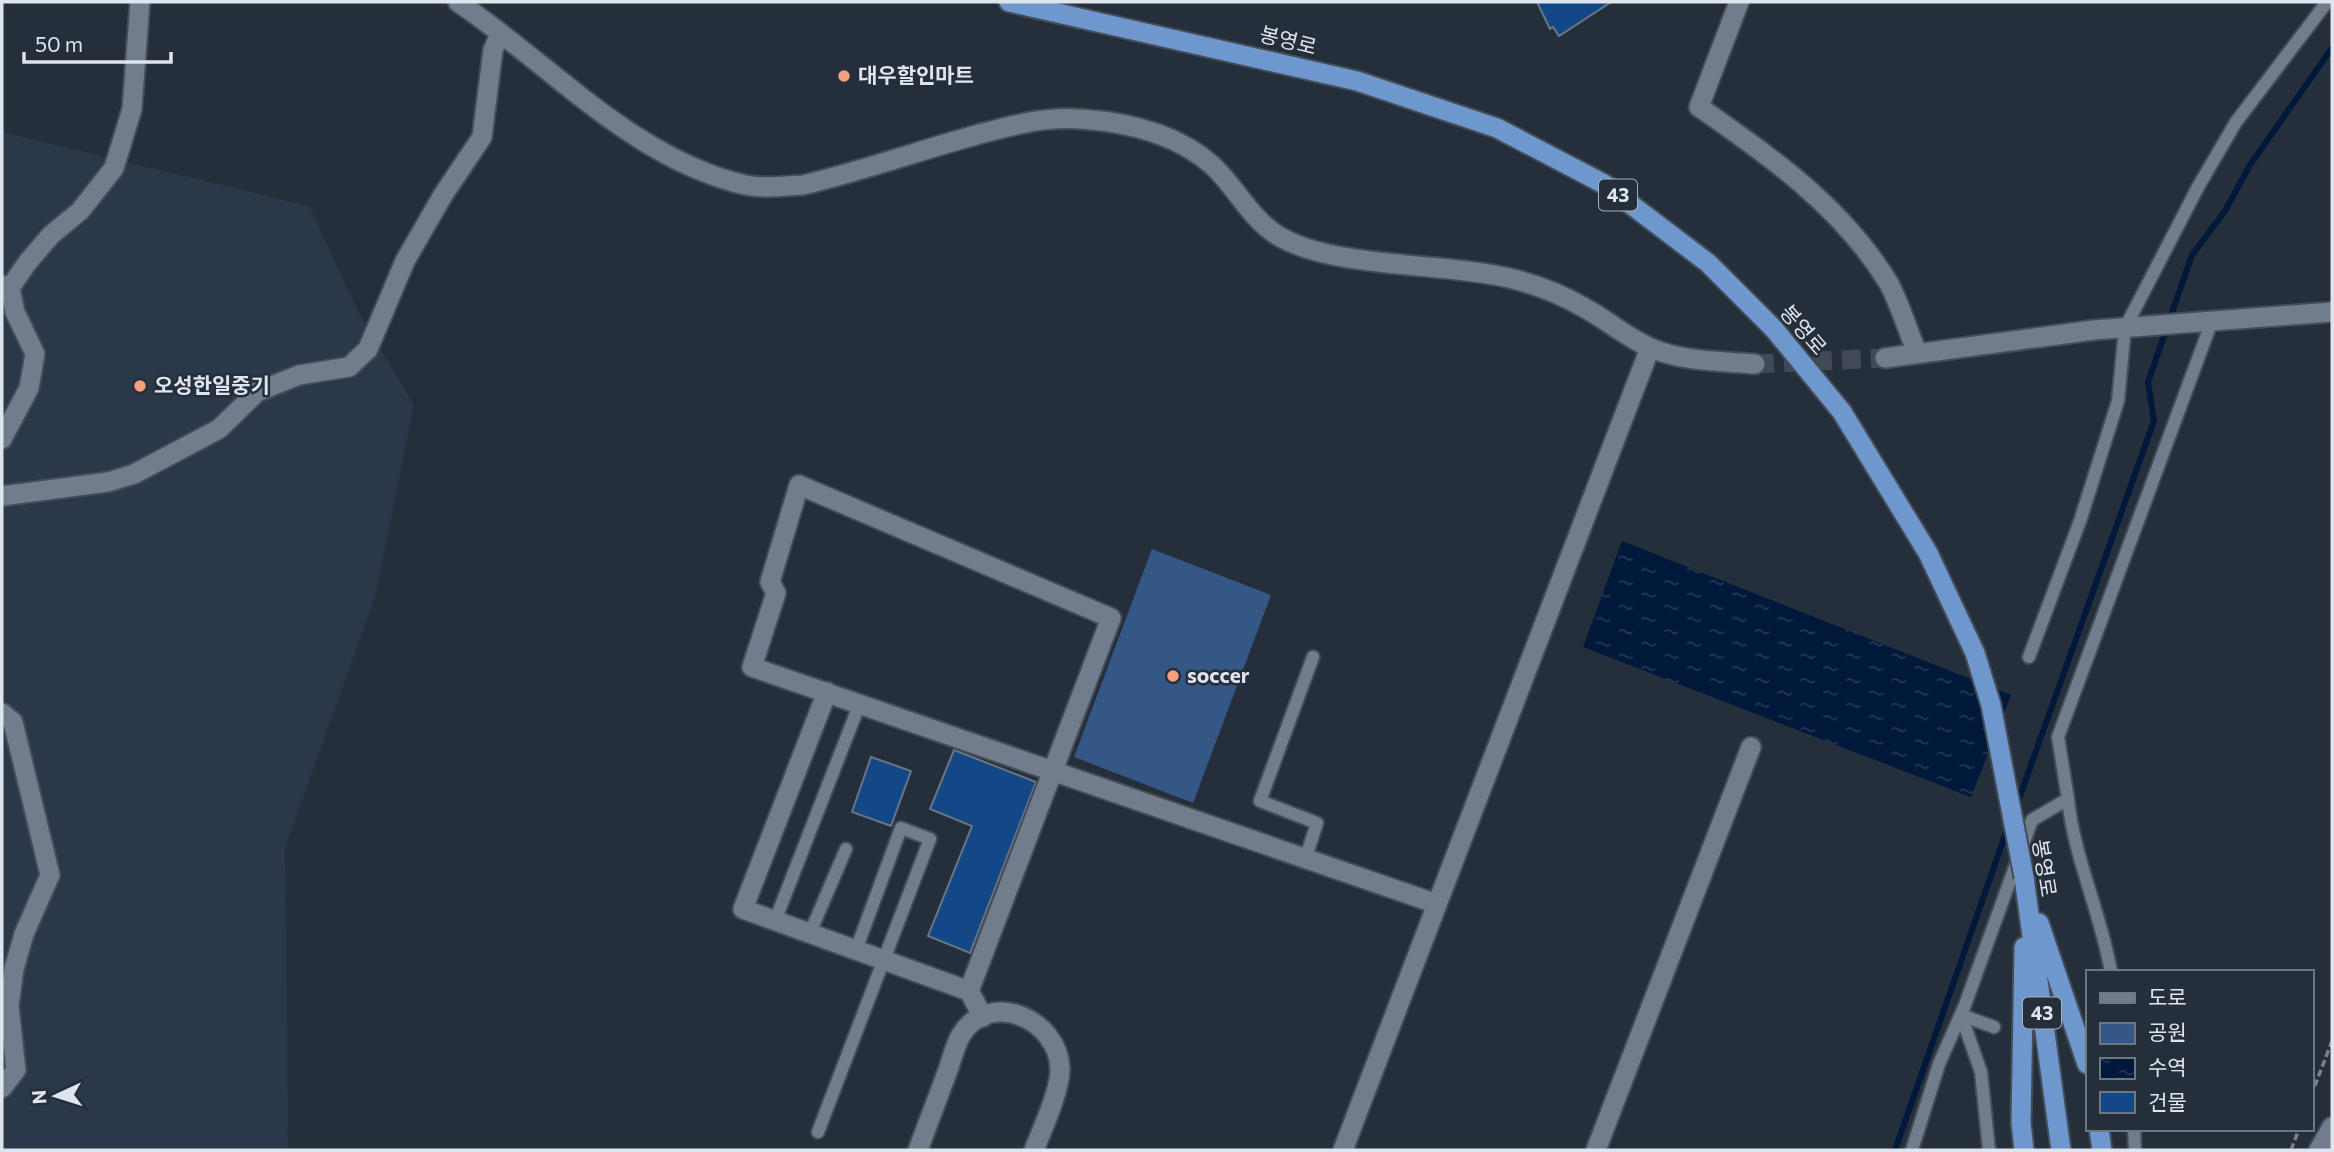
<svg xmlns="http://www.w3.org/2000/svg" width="2334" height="1152" font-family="Commissioner,'Noto Sans KR',sans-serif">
<defs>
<pattern id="water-ripples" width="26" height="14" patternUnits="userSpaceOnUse" patternTransform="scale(1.75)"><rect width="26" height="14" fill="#001839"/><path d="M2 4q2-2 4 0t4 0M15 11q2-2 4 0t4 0" fill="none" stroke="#253956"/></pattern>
</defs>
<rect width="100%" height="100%" fill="#252e3b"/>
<path fill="#2a384a" d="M2,132L309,206L358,311L414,405L375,597L285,848L288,1150H2Z"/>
<path fill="#345785" d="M1152,549L1271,595L1193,803L1074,757Z"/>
<path fill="url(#water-ripples)" d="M1622,541L2011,695L1971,797L1583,647Z"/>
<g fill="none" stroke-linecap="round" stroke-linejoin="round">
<g stroke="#001839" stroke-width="6">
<path d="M2017,804L2154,421L2148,382L2192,255L2225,211L2250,165L2332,48"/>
<path d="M1895,1150L2008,827"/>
</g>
</g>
<g fill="#134887" stroke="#6a7584" stroke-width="2">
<path d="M1537,2H1611L1559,36L1553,27L1550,29Z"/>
<path d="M954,750L1036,782L970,953L928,936L972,826L930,809Z"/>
<path d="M871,757L911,771L891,826L852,812Z"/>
</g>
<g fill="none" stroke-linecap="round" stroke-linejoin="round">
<path stroke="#414956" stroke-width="19" stroke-dasharray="19 10" stroke-linecap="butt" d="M1755,364L1885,358"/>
<g stroke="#444c57" stroke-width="16">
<g id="service">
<path d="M2029,657L2080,521L2118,401L2125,328L2198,187L2236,122L2327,2"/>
<path d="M2068,799C2074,858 2101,913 2111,972"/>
<path d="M1306,857L1317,823L1260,801L1313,657"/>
<path d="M775,921L860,703"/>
<path d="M810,933L846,849"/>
<path d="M1961,1015L1981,1072L1989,1150"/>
<path d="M1961,1015L1994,1027"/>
<path d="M2134,1129L2135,1150"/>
<path d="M818,1132L930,839L901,828L856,950"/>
<path d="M1912,1150L1939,1064L1965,1005L2032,820L2068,799L2058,737L2212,321"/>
</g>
</g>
<g stroke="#444c57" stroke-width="23">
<g id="minor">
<path d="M458,2C550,64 633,159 745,185C764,189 784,186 803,185C862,171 918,151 976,135C1010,126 1044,116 1080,119C1126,122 1177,134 1212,165C1235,186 1250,218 1277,235C1331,269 1444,262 1509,278C1534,284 1561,294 1583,307C1606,319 1627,338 1651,348C1683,362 1721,361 1755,364"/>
<path d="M1739,2L1699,107C1770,156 1842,207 1888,282C1900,303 1907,330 1917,352"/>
<path d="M2,285L10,288L27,263L51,235L80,211L114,168L132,109L140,2"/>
<path d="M1885,358L2094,330L2332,312"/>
<path d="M2,439L29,388L35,354L15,312L10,288"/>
<path d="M2,496L108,482L134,474L219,429L257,392L299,375L349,367L368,349L405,261L443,195L482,137L493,50L500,34"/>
<path d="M827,692L743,909L969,991"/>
<path d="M2,713L13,722L50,875L24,934L14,969L9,1006L16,1070L2,1088"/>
<path d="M983,1017L969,991L1111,618L799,485L770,582L776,593L752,667L1437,904"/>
<path d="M918,1150C928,1124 938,1097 948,1070C952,1059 955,1045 961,1035C990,988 1059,1020 1060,1069C1060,1091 1042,1130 1034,1150"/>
<path d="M1343,1150L1650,348"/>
<path d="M1596,1150L1751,747"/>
<path d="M2319,1150L2332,1127"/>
</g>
</g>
<g stroke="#444c57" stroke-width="23">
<g id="trunk">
<path d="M1009,2L1357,81L1497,128L1604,184L1708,263L1774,329L1842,412L1928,553L1975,653L1991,705"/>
<path d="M2024,877L2061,1150"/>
<path d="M2039,923L2087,1064"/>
<path d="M2024,947L2021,1123L2024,1150"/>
<path d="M2099,1129L2102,1150"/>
</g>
</g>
<g stroke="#7a818c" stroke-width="3.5" stroke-dasharray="7 3.5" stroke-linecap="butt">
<path d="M2311,1096L2332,1041"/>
<path d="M2291,1150L2299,1129"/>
</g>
<use href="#service" stroke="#717c8c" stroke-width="12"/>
<use href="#minor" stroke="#717c8c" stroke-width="19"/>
<use href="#trunk" stroke="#6e97ce" stroke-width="19"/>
<g stroke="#444c57" stroke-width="23" stroke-linecap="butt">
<path id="trunk-bridge" d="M1991,705L2024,877"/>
</g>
<use href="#trunk-bridge" stroke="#6e97ce" stroke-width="19"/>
</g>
<g fill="#f1a17c" stroke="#252e3b" stroke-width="2.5">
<circle cx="844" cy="76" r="7"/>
<circle cx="140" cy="386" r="7"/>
<circle cx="1173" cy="676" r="7"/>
</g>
<g text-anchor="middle" stroke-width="5" stroke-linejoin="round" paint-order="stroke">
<g fill="#252e3b" stroke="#a7aeb8" stroke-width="2">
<rect x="1599" y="179.5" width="38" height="31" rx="5"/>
<rect x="2023" y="997.5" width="38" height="31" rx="5"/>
</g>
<g font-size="19" font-weight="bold" fill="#dfe5ee">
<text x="1618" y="202">43</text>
<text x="2042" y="1020">43</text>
</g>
<g font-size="21" fill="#dfe5ee" stroke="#252e3b">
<text transform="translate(1288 41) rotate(14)" y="7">봉영로</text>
<text transform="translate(1803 330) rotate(49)" y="7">봉영로</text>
<text transform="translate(2044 868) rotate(81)" y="7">봉영로</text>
</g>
<g font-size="21" font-weight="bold" fill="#dfe5ee" stroke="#252e3b" text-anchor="start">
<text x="858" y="83">대우할인마트</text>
<text x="154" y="393">오성한일중기</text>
<text x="1187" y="683">soccer</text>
</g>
</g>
<rect width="2334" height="1152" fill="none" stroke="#dfe5ee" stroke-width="7"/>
<rect x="2086" y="970" width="228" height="161" fill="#252e3b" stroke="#6f7783" stroke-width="2"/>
<rect x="2100" y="993" width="35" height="10" fill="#717c8c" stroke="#6f7783" stroke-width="2"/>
<text x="2148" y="1005" font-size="21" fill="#dfe5ee">도로</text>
<rect x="2100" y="1023" width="35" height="21" fill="#345785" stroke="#6f7783" stroke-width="2"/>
<text x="2148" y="1040" font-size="21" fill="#dfe5ee">공원</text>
<rect x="2100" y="1058" width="35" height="21" fill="url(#water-ripples)" stroke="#6f7783" stroke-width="2"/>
<text x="2148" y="1075" font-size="21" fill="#dfe5ee">수역</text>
<rect x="2100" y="1092" width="35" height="21" fill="#134887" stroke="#6f7783" stroke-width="2"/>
<text x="2148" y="1110" font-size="21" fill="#dfe5ee">건물</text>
<g transform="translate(56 1096) rotate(266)" stroke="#252e3b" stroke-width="5" paint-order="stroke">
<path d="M0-5L12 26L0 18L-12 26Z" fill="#dfe5ee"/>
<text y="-10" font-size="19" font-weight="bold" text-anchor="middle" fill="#dfe5ee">N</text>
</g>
<path d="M24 52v10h147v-10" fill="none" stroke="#dfe5ee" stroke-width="3.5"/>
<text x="35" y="52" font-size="21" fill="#dfe5ee" stroke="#252e3b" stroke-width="5" paint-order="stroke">50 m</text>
</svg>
